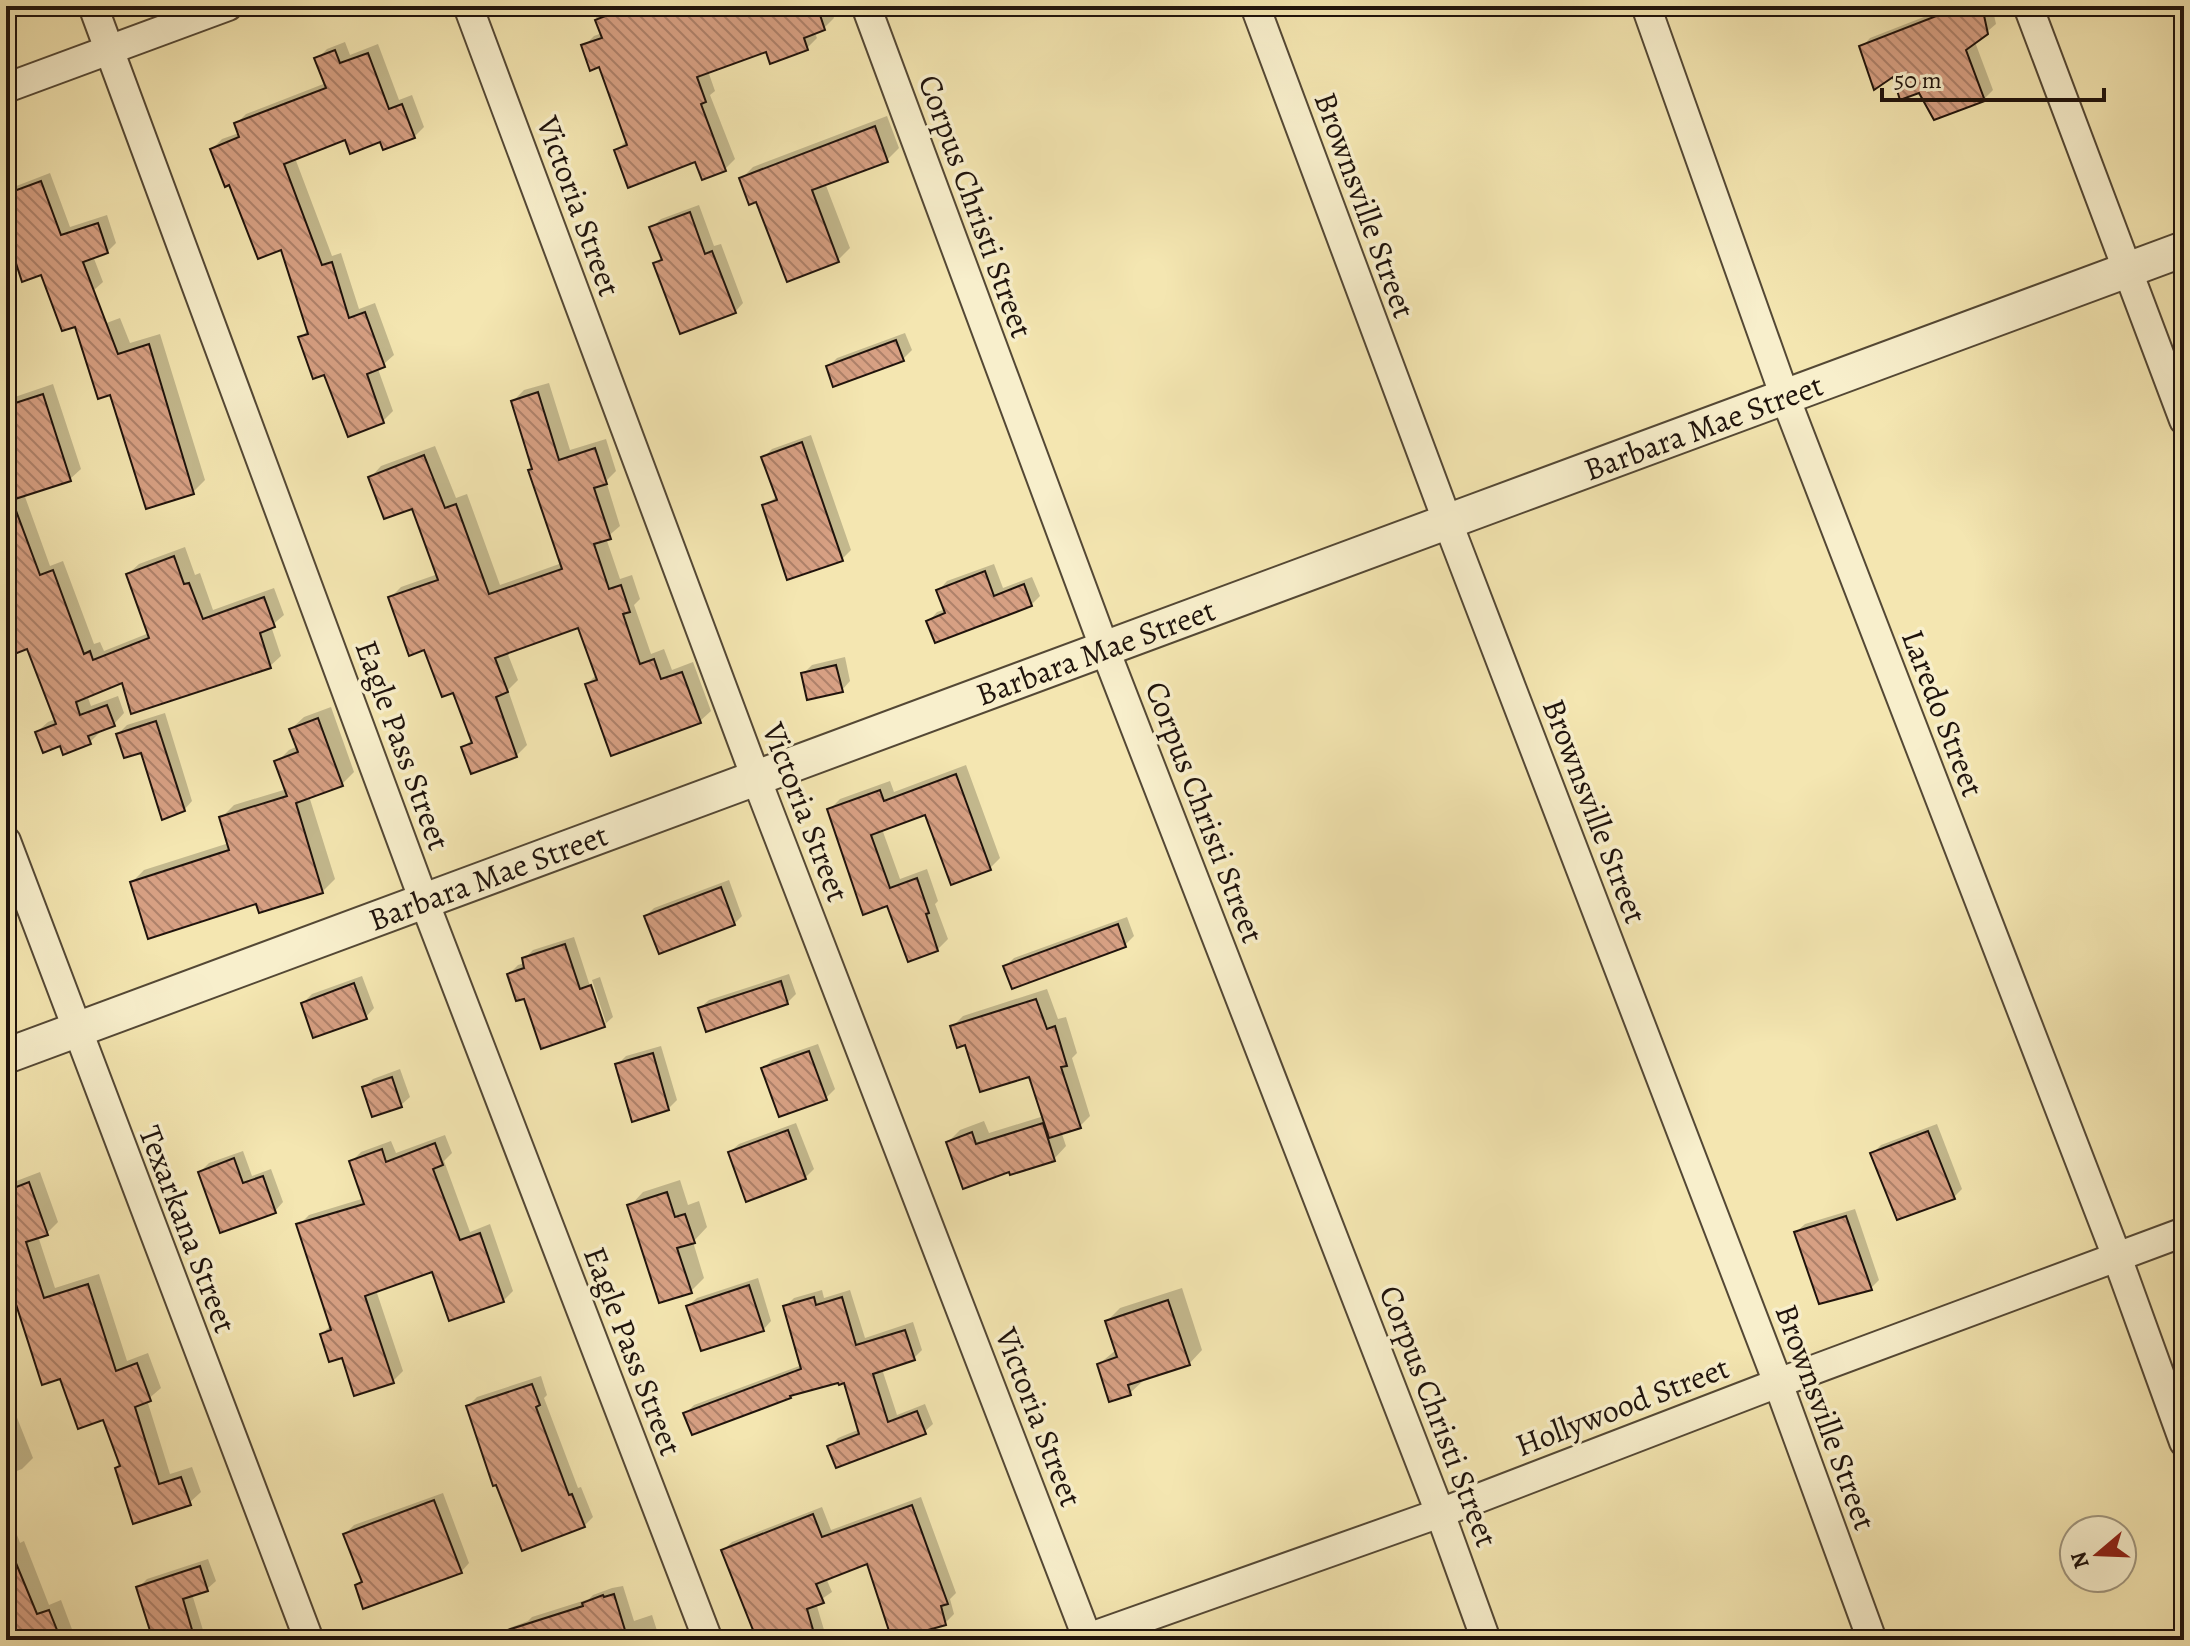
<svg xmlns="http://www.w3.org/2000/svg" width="2190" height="1646" font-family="Alegreya,serif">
<defs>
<pattern id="building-back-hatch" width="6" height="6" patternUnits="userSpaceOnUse" patternTransform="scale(2)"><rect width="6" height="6" fill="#d7a083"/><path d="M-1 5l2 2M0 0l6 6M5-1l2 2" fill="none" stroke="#ae816a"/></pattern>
</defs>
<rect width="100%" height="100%" fill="#f4e6b1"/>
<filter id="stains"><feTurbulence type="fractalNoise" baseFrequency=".0025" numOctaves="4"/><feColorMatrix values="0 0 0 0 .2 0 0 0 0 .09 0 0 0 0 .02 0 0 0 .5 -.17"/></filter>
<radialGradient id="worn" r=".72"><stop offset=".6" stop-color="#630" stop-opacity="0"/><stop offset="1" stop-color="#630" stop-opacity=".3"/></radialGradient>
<g fill="#0003">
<path d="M592,6H830L834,18L824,28L814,31L817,38L807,48L767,49L708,71L715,91L710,95L735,159L725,169L696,160L616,151L627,140L600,65L584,46L594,36L602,33Z"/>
<path d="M1952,6H1992L1996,24L1975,42L1993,90L1984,99L1920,90L1894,74L1862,47L1870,38Z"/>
<path d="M345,42L350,55L378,44L399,100L412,95L424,127L414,137L381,140L346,138L295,158L332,256L341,253L359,309L375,303L394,355L378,369L393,411L383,421L325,372L300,338L309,329L282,247L230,183L212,149L222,139L239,133L236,124L246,114L326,83L317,59L327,49Z"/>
<path d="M887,116L899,148L887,160L825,183L850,248L838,260L758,199L741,179L753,167Z"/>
<path d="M50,173L70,227L107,215L116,243L107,252L93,256L103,282L94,290L43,273L6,230V190Z"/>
<path d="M699,205L714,246L721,244L743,303L735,312L655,264L663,256L652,227L661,219Z"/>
<path d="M120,318L130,343L160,334L205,480L193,492L111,393L93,328Z"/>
<path d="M905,333L912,350L903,359L828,367L837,358Z"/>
<path d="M549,383L570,450L606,439L616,471L606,481L620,526L606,538L620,579L632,575L640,599L634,605L651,654L664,649L672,670L693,662L711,711L700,721L587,684L597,674L579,626L507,652L518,680L508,690L527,745L516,756L463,748L473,738L455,690L390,598L401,587L438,574L414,506L371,477L381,466L435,446L456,498L467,494L500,585L562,563L530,471L533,467L513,401L524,390Z"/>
<path d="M53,384L81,469L70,479L24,494L50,566L63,561L94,644L100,642L104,651L149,633L128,574L139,564L185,547L195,575L200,573L213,610L274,588L284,615L271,626L281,656L270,666L123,681L87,695L91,706L118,696L124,713L114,724L99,729L100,732L90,742L61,744L37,732L48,722L56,719L28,647L6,631V400Z"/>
<path d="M811,435L851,550L842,559L765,506L778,495L763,458L772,449Z"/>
<path d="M994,564L1003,588L1032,577L1040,596L1031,605L929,621L937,612L946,609L939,590L947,581Z"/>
<path d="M845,657L850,681L842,690L803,674L812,665Z"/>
<path d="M331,707L354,772L342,784L309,796L335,879L322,892L257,902L132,882L144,870L229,843L221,818L234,805L287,789L277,762L289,750L298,746L291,729L304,717Z"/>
<path d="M165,713L192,801L184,810L143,750L118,734L127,725Z"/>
<path d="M966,765L1000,858L990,868L927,813L882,829L900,879L927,869L938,901L935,904L948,939L937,950L889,903L829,810L840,799L890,781L894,792Z"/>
<path d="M729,880L742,916L734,924L646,916L654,908Z"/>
<path d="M1127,917L1134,936L1125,945L1005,967L1014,958Z"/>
<path d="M574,937L602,1023H606L592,980L600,977L613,1017L604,1025L525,996L509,974L518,965L525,963L524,959L533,950Z"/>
<path d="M789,974L796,994L787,1003L700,1008L709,1000Z"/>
<path d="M362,976L374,1008L366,1017L303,1003L312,994Z"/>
<path d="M1047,989L1058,1019L1066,1017L1077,1053L1072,1058L1090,1116L1080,1126L1062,1134L1066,1146L1054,1159L948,1142L960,1130L984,1121L989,1133L1044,1116L1031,1075L967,1043L952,1027L963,1016Z"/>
<path d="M818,1044L835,1089L826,1098L763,1069L772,1060Z"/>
<path d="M661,1046L677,1100L668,1109L617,1065L626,1056Z"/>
<path d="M400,1069L410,1097L401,1105L364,1088L373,1079Z"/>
<path d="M796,1123L814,1169L805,1178L730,1152L739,1144Z"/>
<path d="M1937,1124L1962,1189L1954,1197L1872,1154L1881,1145Z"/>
<path d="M445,1135L452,1153L444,1161L470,1232L490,1224L513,1291L503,1301L434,1269L376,1290L403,1371L393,1381L343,1355L322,1334L331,1325L299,1225L309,1215L365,1198L351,1162L361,1152L391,1141L396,1153Z"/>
<path d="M243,1151L252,1176L271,1169L283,1202L275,1211L200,1172L209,1163Z"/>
<path d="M40,1172L58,1222L47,1233L38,1236L55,1288L99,1274L127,1361L148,1353L161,1388L147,1400L170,1474L192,1467L201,1492L189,1503L117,1468L122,1464L104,1417L62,1376L20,1308L6,1313V1185Z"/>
<path d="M680,1180L688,1205L699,1201L707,1227L693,1242L704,1278L691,1291L630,1206L643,1192Z"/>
<path d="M1855,1209L1879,1280L1871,1288L1796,1232L1805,1224Z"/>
<path d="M758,1278L771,1321L763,1330L688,1306L697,1298Z"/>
<path d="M1182,1288L1202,1350L1189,1364L1144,1380L1130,1393L1099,1364L1116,1350L1107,1321L1120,1308Z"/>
<path d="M822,1290L824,1298L850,1290L865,1338L913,1322L922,1350L914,1358L882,1369L897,1415L925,1404L933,1424L924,1432L830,1446L838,1438L860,1429L846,1381L794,1393L790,1397L686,1413L694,1405L802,1365L786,1306L794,1298Z"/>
<path d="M541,1376L547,1395L544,1398L578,1488L581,1487L593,1517L584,1526L468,1406L477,1397Z"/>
<path d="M6,1390L33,1458L22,1469L6,1475Z"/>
<path d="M443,1493L469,1563L461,1572L357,1586L363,1579L345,1534L354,1525Z"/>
<path d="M921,1497L956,1593L950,1599L954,1614L945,1623L868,1562L826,1578L832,1592L816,1603L827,1640H760L723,1550L732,1542L822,1507L831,1530Z"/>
<path d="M6,1506L20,1543L24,1541L49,1605L61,1600L76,1640H6Z"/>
<path d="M208,1559L216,1581L207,1589L192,1594L206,1640H169L138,1588L147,1579Z"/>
<path d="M623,1586L634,1621L652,1615L660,1640H478L528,1621L532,1617L589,1599L593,1595L612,1588Z"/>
<path d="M236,1629L240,1640H209Z"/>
</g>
<g fill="url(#building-back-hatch)" stroke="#1f130c" stroke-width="2">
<path d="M631,6H817L825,30L804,38L808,50L770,64L766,52L697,77L706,102L701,104L726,171L702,180L695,162L628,188L614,150L627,145L599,67L590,71L581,45L602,38L595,20Z"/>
<path d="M1962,6H1982L1988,34L1966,50L1985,101L1934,120L1919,93L1900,100L1893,77L1874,90L1859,46Z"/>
<path d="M335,50L340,63L368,53L389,109L402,104L415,138L383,150L380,142L350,154L345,140L284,164L322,265L332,262L349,318L365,312L385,367L367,374L384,423L348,437L324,375L313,379L298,337L308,334L281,250L258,259L229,185L225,187L210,149L239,137L234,123L326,88L314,58Z"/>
<path d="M875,126L888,162L812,190L839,262L787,282L756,202L749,205L739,178Z"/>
<path d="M41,181L61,235L98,223L108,253L83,262L118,354L149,344L194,494L146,509L110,395L98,399L75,327L62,331L41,275L22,282L6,232V194Z"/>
<path d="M690,212L705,254L712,251L736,313L680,334L653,263L662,260L649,227Z"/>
<path d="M896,340L904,361L833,387L826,366Z"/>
<path d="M538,392L559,460L595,448L607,484L594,488L611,539L594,544L609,589L621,585L630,612L623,614L640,664L654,659L661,679L682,672L701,723L611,756L585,684L597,680L578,628L495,658L508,692L496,697L517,757L471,774L461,747L472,743L453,693L442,697L424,650L409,656L388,597L438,580L412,509L384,519L368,477L424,455L445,508L456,504L489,594L562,569L528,470L532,469L511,401Z"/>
<path d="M43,394L71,481L12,500L40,575L53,570L84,654L90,651L93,660L149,638L126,574L174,556L184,584L189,583L203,619L264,597L275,627L260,633L271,668L131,714L122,683L76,702L80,715L107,705L115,726L88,736L91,744L63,755L60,746L43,753L35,732L56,724L27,649L12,655L6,637V406Z"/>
<path d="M802,442L843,561L787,580L762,505L777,500L761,457Z"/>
<path d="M985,571L994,596L1024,584L1032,606L935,643L926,621L945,613L936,590Z"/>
<path d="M836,665L843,692L807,700L801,673Z"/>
<path d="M318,718L343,786L296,803L323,893L259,913L256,904L148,939L130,882L229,850L219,817L287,796L274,761L298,752L289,729Z"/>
<path d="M156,721L185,811L162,820L141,753L124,758L116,734Z"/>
<path d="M956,774L991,870L951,885L925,815L871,835L890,888L917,878L929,913L926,914L938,951L908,962L887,906L863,915L827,809L880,790L884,801Z"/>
<path d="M721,887L735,925L659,954L644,916Z"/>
<path d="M1118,924L1126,947L1012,989L1003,966Z"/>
<path d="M565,944L580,989L591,985L605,1027L541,1049L524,999L516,1001L507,974L524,968L522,958Z"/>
<path d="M781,981L788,1004L706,1032L698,1008Z"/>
<path d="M354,983L367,1019L313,1038L301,1003Z"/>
<path d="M1036,999L1047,1029L1055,1026L1067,1066L1061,1067L1081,1128L1049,1138L1029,1077L980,1092L965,1045L957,1048L950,1026Z"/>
<path d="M809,1051L827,1100L779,1117L761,1068Z"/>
<path d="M653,1053L669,1110L632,1122L615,1064Z"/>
<path d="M392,1077L402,1107L372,1117L362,1087Z"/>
<path d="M1043,1123L1055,1161L1010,1175L1009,1172L963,1189L946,1142L972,1132L976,1144Z"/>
<path d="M788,1130L806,1179L746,1202L728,1152Z"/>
<path d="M1928,1131L1955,1199L1897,1220L1870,1153Z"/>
<path d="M435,1143L443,1165L433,1169L460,1240L480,1233L504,1302L449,1321L432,1272L365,1296L394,1383L354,1396L342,1358L329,1362L320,1334L331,1330L296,1224L364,1204L349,1161L382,1149L386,1162Z"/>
<path d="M234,1158L243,1183L263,1176L276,1213L220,1233L198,1172Z"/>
<path d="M29,1182L48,1235L26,1242L44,1298L88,1284L116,1371L137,1363L151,1401L135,1407L159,1484L181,1477L191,1505L133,1524L115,1468L120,1466L103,1420L78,1429L60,1379L42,1385L11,1289L6,1290V1191Z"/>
<path d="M667,1192L675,1217L685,1214L695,1243L677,1248L692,1293L659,1303L627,1205Z"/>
<path d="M1846,1216L1872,1290L1819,1304L1794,1232Z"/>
<path d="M749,1285L764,1331L701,1351L686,1306Z"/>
<path d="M814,1297L816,1305L842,1297L856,1345L905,1330L915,1360L873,1374L888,1422L917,1411L926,1434L836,1468L827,1446L859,1434L844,1383L839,1385L838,1383L790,1396L791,1398L692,1435L683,1413L801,1369L783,1306Z"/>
<path d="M1168,1300L1190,1365L1128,1385L1131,1395L1109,1402L1097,1364L1117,1357L1105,1321Z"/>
<path d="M532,1384L540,1405L536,1407L569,1495L572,1494L585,1527L522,1551L496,1485L493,1486L466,1406Z"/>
<path d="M434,1500L462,1573L363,1609L355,1585L362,1582L343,1534Z"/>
<path d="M912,1505L948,1604L941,1606L946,1625L892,1640L867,1564L816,1584L824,1603L807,1609L816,1640H757L721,1550L813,1514L822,1537Z"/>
<path d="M6,1539L37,1614L49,1610L61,1640H6Z"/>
<path d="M200,1566L208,1591L183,1599L195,1640H153L136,1587Z"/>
<path d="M614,1594L628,1640H492V1635L583,1606L582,1603L603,1595L604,1597Z"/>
</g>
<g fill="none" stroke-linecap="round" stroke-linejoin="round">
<g stroke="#544835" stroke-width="32">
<g id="minor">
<path d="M93,6L424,901L708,1640"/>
<path d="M468,6L756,778L1088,1640"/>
<path d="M866,6L1104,647L1440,1513L1486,1640"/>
<path d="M1255,6L1448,523L1778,1383L1872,1640"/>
<path d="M1646,6L1785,397L2117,1257L2184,1442"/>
<path d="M2028,6L2184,420"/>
<path d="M6,88L228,6"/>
<path d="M6,841L309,1640"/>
<path d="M1082,1640L1440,1513L1778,1383L2184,1232"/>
</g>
</g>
<g stroke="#544835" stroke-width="38">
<g id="tertiary">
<path id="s1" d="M6,1056C732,786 1458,518 2184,249"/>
</g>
</g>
<use href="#minor" stroke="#f8efcc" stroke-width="28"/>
<use href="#tertiary" stroke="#f8efcc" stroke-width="34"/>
</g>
<g text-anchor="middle" stroke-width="7" stroke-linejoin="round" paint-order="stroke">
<g font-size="32" fill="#1f130c" stroke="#f8efcc">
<text transform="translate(1365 205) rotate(70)" y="11">Brownsville Street</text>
<text transform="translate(579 206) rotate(70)" y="11">Victoria Street</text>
<text transform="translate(976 206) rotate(70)" y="11">Corpus Christi Street</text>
<text dy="11" stroke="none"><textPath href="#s1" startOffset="1810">Barbara Mae Street</textPath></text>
<text dy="11" stroke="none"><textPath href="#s1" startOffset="1162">Barbara Mae Street</textPath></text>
<text transform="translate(1943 713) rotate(69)" y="11">Laredo Street</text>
<text transform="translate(403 745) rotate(70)" y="11">Eagle Pass Street</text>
<text transform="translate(1595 811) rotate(69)" y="11">Brownsville Street</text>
<text transform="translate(806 812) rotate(69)" y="11">Victoria Street</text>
<text transform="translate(1205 812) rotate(69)" y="11">Corpus Christi Street</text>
<text dy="11" stroke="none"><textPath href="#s1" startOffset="514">Barbara Mae Street</textPath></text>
<text transform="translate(188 1229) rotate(69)" y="11">Texarkana Street</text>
<text transform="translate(633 1351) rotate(69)" y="11">Eagle Pass Street</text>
<text transform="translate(1622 1406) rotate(-21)" y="11">Hollywood Street</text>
<text transform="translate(1439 1416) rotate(69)" y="11">Corpus Christi Street</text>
<text transform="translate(1039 1417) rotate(69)" y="11">Victoria Street</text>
<text transform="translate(1826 1417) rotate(70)" y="11">Brownsville Street</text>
</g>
</g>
<rect width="2190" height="1646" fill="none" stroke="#f4e6b1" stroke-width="32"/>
<rect x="8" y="8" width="2174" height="1630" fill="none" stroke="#1f130c" stroke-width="4"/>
<rect x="16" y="16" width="2158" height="1614" fill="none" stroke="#1f130c" stroke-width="2"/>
<g transform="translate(2098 1554) rotate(251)"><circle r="38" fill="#f8efcc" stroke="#a1977f" stroke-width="2"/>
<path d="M0-6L14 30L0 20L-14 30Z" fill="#8f2418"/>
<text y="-12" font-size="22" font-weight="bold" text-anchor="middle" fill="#1f130c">N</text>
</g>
<path d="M1882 88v12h222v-12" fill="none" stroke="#1f130c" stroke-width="4"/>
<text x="1894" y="88" font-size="24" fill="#1f130c" stroke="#f8efcc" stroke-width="6" paint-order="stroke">50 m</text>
<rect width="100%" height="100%" filter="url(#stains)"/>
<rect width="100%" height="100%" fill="url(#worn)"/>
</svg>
